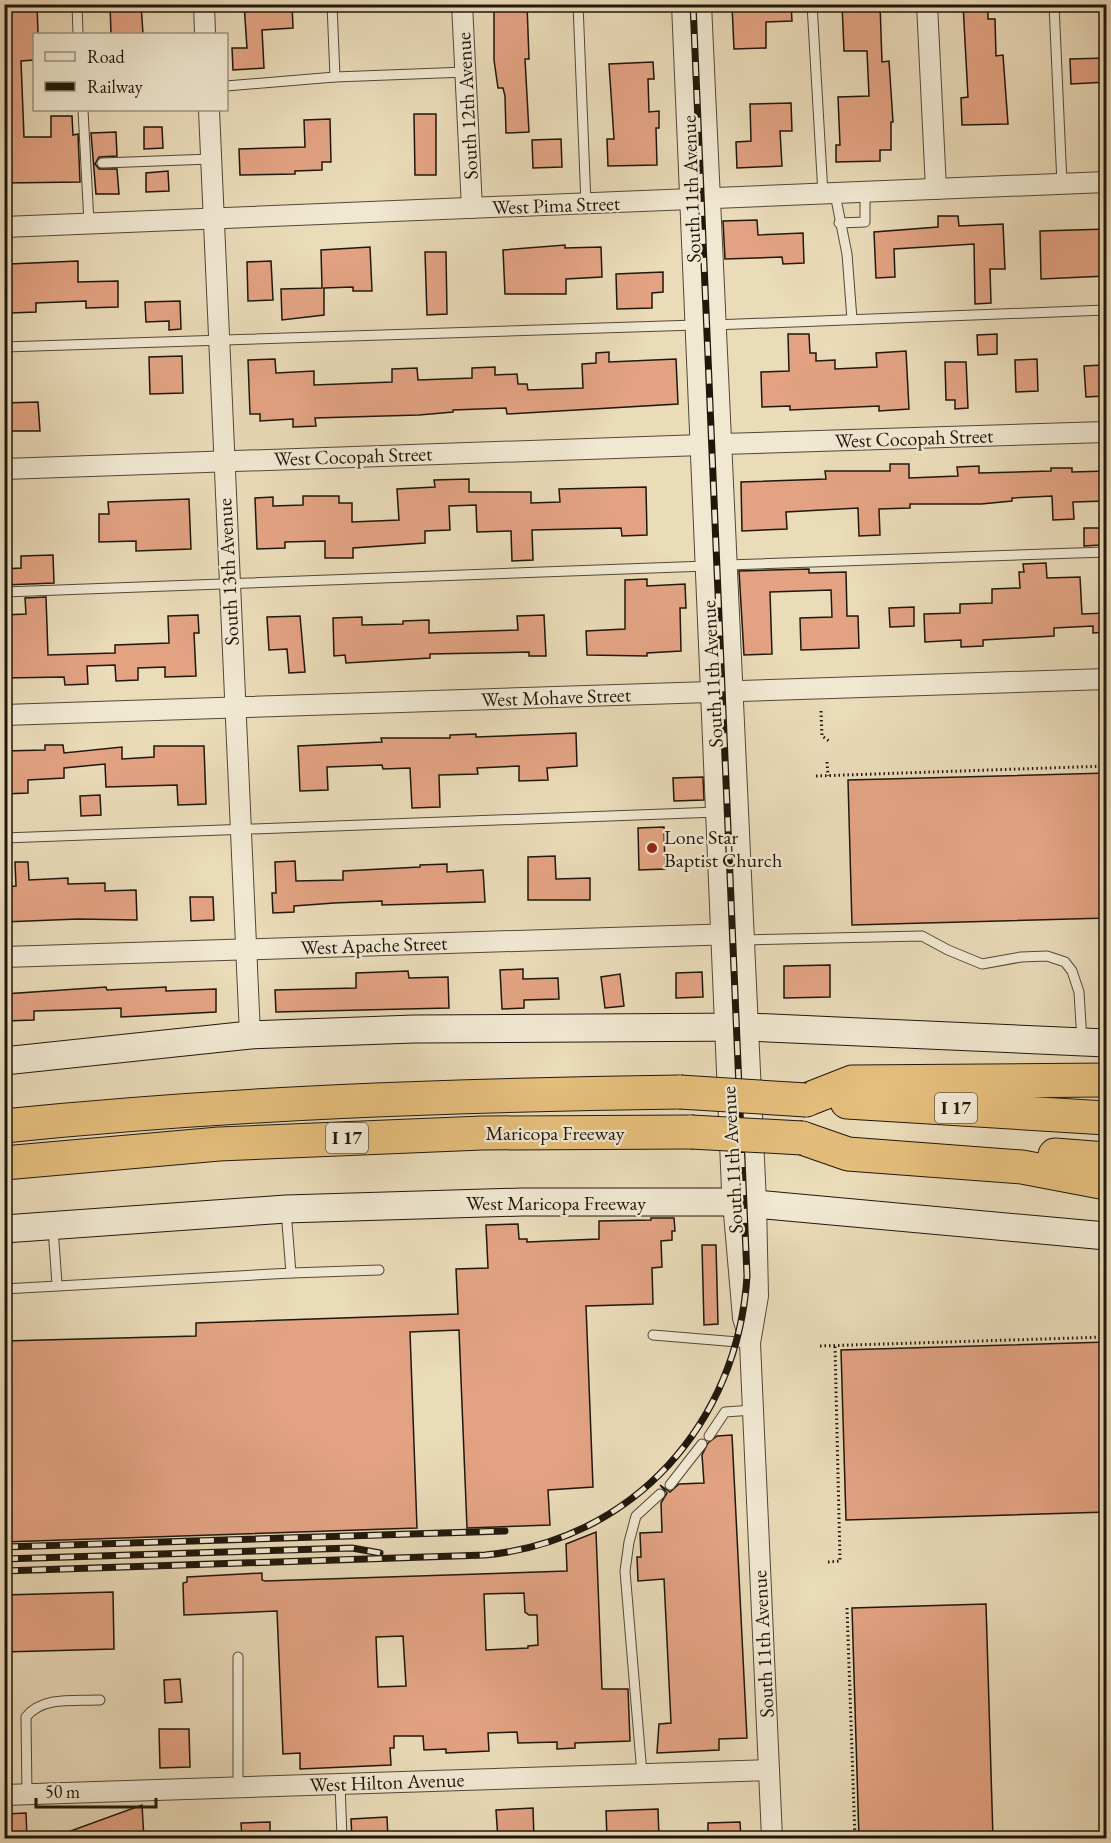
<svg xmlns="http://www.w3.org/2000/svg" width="1111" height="1843" font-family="'EB Garamond',serif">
<rect width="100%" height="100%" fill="#eadbb9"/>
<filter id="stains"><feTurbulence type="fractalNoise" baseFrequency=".00333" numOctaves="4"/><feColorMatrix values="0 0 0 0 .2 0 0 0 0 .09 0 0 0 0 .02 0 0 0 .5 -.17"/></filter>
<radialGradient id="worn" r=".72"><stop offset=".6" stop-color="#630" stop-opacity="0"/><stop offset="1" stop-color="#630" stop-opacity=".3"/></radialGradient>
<g fill="#e3a383" stroke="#20170b" stroke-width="1.5" fill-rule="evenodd">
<path d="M4,4H37L38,34H34V60L21,61L24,137H51V116H72L73,135L78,134L80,182L4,183Z"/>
<path d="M110,4H141L143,34H111Z"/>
<path d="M244,4H292L293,28L262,30L264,68L233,70L232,48H247Z"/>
<path d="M494,4H527L529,59H525L529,132L506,133L505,96L503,88H498L494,60Z"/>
<path d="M741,4H791L792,21L766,22V48L734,49L732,6Z"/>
<path d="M842,4H880L882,62L889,61L893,122H891V150H880V161L836,162V145H840L838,97L869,96L867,51H844Z"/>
<path d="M963,4H988V19H995L996,56L1003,55L1008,124L962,125L961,98L968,97Z"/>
<path d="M1107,58V82L1071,84L1070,59Z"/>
<path d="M653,62L654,79H648L649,112L659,111V128H656L657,165L608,166L607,139H614L609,64Z"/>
<path d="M791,103L792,131H780L782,166L737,168L736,142L751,141L750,104Z"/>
<path d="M414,114H436V175H415Z"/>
<path d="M330,119L331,162H322V170L295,171V174L240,175L239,149L305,147L304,120Z"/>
<path d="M144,127H162L163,148L144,149Z"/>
<path d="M116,132L117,156L99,157L95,164L99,169H117L119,194H96L91,133Z"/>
<path d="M561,139L562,167L533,168L532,140Z"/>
<path d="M168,171L169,191L146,192V173Z"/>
<path d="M938,216H958L959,226L1003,224L1005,269H990L991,303L975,304L974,244L894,249L895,277L876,278L874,232L938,227Z"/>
<path d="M757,220L758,235L803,233L804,263L783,264L782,257L725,259L723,221Z"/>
<path d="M1107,229V276L1041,279L1040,231Z"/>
<path d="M565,245V248L601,247L602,277L566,279V294H505L503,250Z"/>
<path d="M370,247L372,291H353V287L324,288V315L282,320L281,289L322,288L321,250Z"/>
<path d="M425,252H446L447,314L427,315Z"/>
<path d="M78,261V282L118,281V307L86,308V301L36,303V312L10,313L9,264Z"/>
<path d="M271,261L273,300L248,301L247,262Z"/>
<path d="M663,272V292L652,293V308L617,309L616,274Z"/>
<path d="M180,301L181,329L169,330V321L146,322L145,302Z"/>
<path d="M788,334H809L810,353H816V361L835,360V369L877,367L876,353L906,351L909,409L879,411V406L790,410V406L762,407L761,372L789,371Z"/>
<path d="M997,334V354L978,355L977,335Z"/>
<path d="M609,352V362L676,359L678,404L507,414L506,408L453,410V412L419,415L315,418L316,426L293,427V419L260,421V414H250L248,360L275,359L276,373L314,371V385L392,382V369L417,368L418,380L472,378V368L495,367V375L517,374L518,384H527L528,390L583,388L582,364L596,363V353Z"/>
<path d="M182,356L183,393L150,394L149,357Z"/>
<path d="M1037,359L1038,391L1016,392L1015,360Z"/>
<path d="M945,362H966L968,408L955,409V400H946Z"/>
<path d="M1103,365L1104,396L1086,397L1084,366Z"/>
<path d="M38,402L40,431H4V403Z"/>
<path d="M890,464H909V478L958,476L957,467L979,466V473L1051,471V468H1072V472L1107,471V501L1073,502L1074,519L1053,520L1052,496L1012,498V501L981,504H910V508L879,509L880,535L859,536L858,508L786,512L787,529L742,531L741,482L826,479L825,471H890Z"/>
<path d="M469,479V492H531V503L560,502L559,489L646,487L647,535L622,536L621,528L532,530L533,560L512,561L511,531L477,532L476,505L449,506L450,530L425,531V543L353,548V558H325V541L285,542V548L257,549L255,498L273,497V506L303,505V496H339V503H352V522L399,520L397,489L435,487L434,480Z"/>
<path d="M189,499L191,549L136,551V541L99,542V514H109L108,502Z"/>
<path d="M1084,528H1100V545L1084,546Z"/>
<path d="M53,555L54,583L4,585V569L21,568V556Z"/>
<path d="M1046,563L1047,578L1080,577L1082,614L1107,613V632L1093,633V626L1054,628V636L983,640V646L961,647V640L925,642L924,614L960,613V604L992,603V589L1020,588L1019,572H1024L1023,564Z"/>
<path d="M809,569V573L846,572L847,616H858L859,648L801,650L800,618L832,617L831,590L770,592L772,654L744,655L739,571Z"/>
<path d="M647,579V586L685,584L686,608H680L681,651L647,653V656L587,655L586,631L625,629V580Z"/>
<path d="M46,597L48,655L115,653V645L169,643L168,616L198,615L199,633H194L196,676L165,677V667L138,668V680L116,681L115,665L87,666L88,684L65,685L64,677L4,678V615L26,614L25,598Z"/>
<path d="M914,607V626L890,627L889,608Z"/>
<path d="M544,615L546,656H529V652L430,654V658L346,663L345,655L334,656L333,618L362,617V625L403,624V621L429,620V633L518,630L517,616Z"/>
<path d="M300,616L305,672L289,673L287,649L269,650L267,617Z"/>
<path d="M576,733L577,766L547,768L548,780L519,781V766L477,768L478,774L439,775L440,807L412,808L410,768L383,769L382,765L327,767L328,790L300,791L298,746L382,742L381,738H450V735L476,734V737Z"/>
<path d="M45,745H63L64,753L122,747V759L154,757V746H204L206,804L178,805L177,785L106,787L105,764L64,768V778L28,780V793L4,794V751L45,750Z"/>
<path d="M1107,773V918L852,925L848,780Z"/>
<path d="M703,777L704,800L674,801L673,778Z"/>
<path d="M100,795L101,815L81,816L80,796Z"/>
<path d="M664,827L665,869L639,870L638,828Z"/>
<path d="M555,856L556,879L590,878V900H528V857Z"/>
<path d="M295,861L296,881L343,880V871L420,867V865L447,864V872L483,870L485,902L382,905V901L334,903L294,906V912L273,913L272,893H276L275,862Z"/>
<path d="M15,862H28L29,880L68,878V884L105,883V891L136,890L137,920L78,919L4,922V887L16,886Z"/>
<path d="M190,897H213L214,920L191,921Z"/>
<path d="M830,965V997L784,998V966Z"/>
<path d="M523,969V979L558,978L559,999L524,1000V1008L502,1009L500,970Z"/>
<path d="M408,971L409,978L448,977L449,1008L276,1012L275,990L356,988V973Z"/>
<path d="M702,972L703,997L676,998V973Z"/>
<path d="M620,974L624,1006L605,1008L601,977Z"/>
<path d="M106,987L107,990L166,987V991L216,989V1012L121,1017V1008L70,1010L34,1011V1020L5,1021L4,994Z"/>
<path d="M651,1218H674L675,1231H672V1240L661,1241L662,1267L652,1268L653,1304L586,1306L593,1487L548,1490L550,1525L467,1528L459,1330L410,1332L417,1528L4,1542V1341L196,1336V1323L458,1314L456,1269L488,1268L486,1225L518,1224L519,1239H527V1242L599,1239V1221L651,1220Z"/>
<path d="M702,1245H716L718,1324L704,1325Z"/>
<path d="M1107,1342V1512L846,1520L841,1350Z"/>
<path d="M732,1435L747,1738L719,1739V1750L657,1753L659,1724L671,1723L664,1579L638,1581L637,1557H641L640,1533L662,1532L661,1503L667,1493L660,1485L670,1492L679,1484L704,1483L702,1455L708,1443L717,1436Z"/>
<path d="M596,1532L602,1689H628L630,1741L575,1743V1748L557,1749V1742L518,1743L517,1732L488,1733L489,1751L446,1753V1749L424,1750L423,1736H394V1748H390L391,1765L300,1769V1753L283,1754L277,1611L184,1615L183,1583L187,1582V1577L262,1573V1580L265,1581L567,1571L566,1544ZM524,1593L525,1612L529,1615H537L538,1645L528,1646V1648L486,1650L484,1594ZM403,1636L406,1686L378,1687L376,1637Z"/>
<path d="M113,1592L114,1649L4,1652V1595Z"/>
<path d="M986,1604L993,1839H859L852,1608Z"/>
<path d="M180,1679L182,1702L165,1703L164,1680Z"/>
<path d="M159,1729H189L190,1767L160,1768Z"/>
<path d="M142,1805L144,1839H54V1837Z"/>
<path d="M533,1808L534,1839H498L496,1810Z"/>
<path d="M658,1809L659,1839H607L606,1811Z"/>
<path d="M26,1813L27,1839H4V1814Z"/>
<path d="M387,1817L388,1839H352L351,1819Z"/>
<path d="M270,1822V1839H242L241,1823Z"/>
<path d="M740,1822L741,1839H708V1823Z"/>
</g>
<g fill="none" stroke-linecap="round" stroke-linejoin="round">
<g stroke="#524836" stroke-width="11">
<g id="lane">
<path d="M77,4L78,34"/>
<path d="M332,4L335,77"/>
<path d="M578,4L586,204"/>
<path d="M812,4L823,194"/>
<path d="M1054,4L1062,184"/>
<path d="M226,86L335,77L466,72"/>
<path d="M83,110L89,223"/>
<path d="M102,163L211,159"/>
<path d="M835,194L847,254L852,319"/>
<path d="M839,223L865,222V192"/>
<path d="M713,325L1106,310"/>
<path d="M4,347L696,325"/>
<path d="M728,565L1106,552"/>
<path d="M4,592L707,566"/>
<path d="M4,838L718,812"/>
<path d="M744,940L922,936L948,950L982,964L1021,957L1047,956L1065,962L1072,971L1079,992L1082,1041"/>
<path d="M53,1228L57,1284"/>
<path d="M291,1273L379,1270"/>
<path d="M4,1289L291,1273L286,1211"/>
<path d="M653,1335L750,1343"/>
<path d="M709,1436L725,1412L753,1410"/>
<path d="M670,1485L702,1444"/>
<path d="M238,1657V1788"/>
<path d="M642,1774L625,1571L629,1542L636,1516L660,1494"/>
<path d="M340,1784L342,1838"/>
<path d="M27,1794L26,1717C42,1696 75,1701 100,1700"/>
</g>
</g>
<g stroke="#524836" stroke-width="22">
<g id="street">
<path d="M204,4L205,34"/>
<path d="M462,4L472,208"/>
<path d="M682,4L732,1190L743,1318L747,1331"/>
<path d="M701,4L756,1203L758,1296L750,1343L772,1838"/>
<path d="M927,4L936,189"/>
<path d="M209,110L250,1035"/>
<path d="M4,227L1106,182"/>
<path d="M722,444L1106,432"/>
<path d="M4,469L702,445"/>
<path d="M4,715L1106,679"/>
<path d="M4,957L735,934"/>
<path d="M4,1795L769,1770"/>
</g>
</g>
<g stroke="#20170b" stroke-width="29">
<g id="secondary">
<path d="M4,1061L250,1035L414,1029L748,1027L1106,1043"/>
<path d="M4,1229L286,1209L522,1202H733L1106,1236"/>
</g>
</g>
<g stroke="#20170b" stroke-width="35">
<g id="highway">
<path d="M806,1100L852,1082L1106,1080"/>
<path d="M847,1102L1106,1118"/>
<path d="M4,1126C229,1103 454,1095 680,1092"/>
<path d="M802,1138L848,1154L1022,1167L1106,1183"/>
<path d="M1055,1155L1106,1159"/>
<path d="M4,1163L219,1144L482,1133L691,1132"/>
</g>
</g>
<g stroke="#20170b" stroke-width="3" stroke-dasharray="1.5 3" stroke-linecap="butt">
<path d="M821,711L822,736L829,741"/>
<path d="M827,762L828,776"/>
<path d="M816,776L1106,766"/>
<path d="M820,1346L1106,1337"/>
<path d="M828,1562L840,1561L835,1346"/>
<path d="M847,1608L855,1838"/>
</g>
<use href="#lane" stroke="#f1e8d2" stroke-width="9"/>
<use href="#street" stroke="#f1e8d2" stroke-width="20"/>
<use href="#secondary" stroke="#f1e8d2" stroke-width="27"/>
<use href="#highway" stroke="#e5be7c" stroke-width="33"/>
<g stroke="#20170b" stroke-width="7">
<g id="rail">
<path d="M4,1547L505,1531"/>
<path d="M4,1559L352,1548L380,1553"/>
<path d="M4,1571L485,1555C633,1541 738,1423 747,1276L693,4"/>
</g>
</g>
<use href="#rail" stroke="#f1e8d2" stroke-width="4.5" stroke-dasharray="14" stroke-linecap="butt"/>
<g stroke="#20170b" stroke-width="35" stroke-linecap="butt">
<g id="highway-bridge">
<path d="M680,1092L806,1100"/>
<path d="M691,1132L802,1138"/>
</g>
</g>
<use href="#highway-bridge" stroke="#e5be7c" stroke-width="33"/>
</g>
<circle fill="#8f2418" stroke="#f1e8d2" stroke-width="2" cx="652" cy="848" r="6"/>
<g text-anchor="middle" stroke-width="4.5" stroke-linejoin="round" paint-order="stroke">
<g fill="#f1e8d2" stroke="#5f5647" stroke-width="1.5">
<rect x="935" y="1093" width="42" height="30" rx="4.5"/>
<rect x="326" y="1123" width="42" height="30" rx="4.5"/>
</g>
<g font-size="18" font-weight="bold" fill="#20170b">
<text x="956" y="1114">I 17</text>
<text x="347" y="1144">I 17</text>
</g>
<g font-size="20" fill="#20170b" stroke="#f1e8d2">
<text transform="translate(467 106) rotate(-93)" y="7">South 12th Avenue</text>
<text transform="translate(691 189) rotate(-92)" y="7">South 11th Avenue</text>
<text transform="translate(556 205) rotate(-2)" y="7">West Pima Street</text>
<text transform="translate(914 438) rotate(-2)" y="7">West Cocopah Street</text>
<text transform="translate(353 456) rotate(-2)" y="7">West Cocopah Street</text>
<text transform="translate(228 572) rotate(-93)" y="7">South 13th Avenue</text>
<text transform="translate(712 674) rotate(-93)" y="7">South 11th Avenue</text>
<text transform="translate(556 697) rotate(-2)" y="7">West Mohave Street</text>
<text transform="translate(374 945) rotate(-2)" y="7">West Apache Street</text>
<text x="555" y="1140">Maricopa Freeway</text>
<text transform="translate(732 1160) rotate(-93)" y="7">South 11th Avenue</text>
<text x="556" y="1210">West Maricopa Freeway</text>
<text transform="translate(763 1644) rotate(-93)" y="7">South 11th Avenue</text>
<text transform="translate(387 1782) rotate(-2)" y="7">West Hilton Avenue</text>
</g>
<g font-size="20" fill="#20170b" stroke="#f1e8d2" text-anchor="start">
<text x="664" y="844">Lone Star<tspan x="664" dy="23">Baptist Church</tspan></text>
</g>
</g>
<rect width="1111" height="1843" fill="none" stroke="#eadbb9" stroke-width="24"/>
<rect x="6" y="6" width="1099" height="1831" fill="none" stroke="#20170b" stroke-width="3"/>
<rect x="12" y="12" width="1087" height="1819" fill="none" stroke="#20170b" stroke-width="1.5"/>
<rect x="33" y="33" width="195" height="78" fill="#f1e8d2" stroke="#9d9482" stroke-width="1.5"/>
<rect x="45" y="52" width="30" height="9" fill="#f1e8d2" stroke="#9d9482" stroke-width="1.5"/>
<text x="87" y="63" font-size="18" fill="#20170b">Road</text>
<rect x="45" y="82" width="30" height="9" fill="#20170b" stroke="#9d9482" stroke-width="1.5"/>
<text x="87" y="93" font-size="18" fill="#20170b">Railway</text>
<path d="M36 1798v9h120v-9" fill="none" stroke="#20170b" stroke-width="3"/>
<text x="45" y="1798" font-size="18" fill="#20170b" stroke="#f1e8d2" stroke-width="4.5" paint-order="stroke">50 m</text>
<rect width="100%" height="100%" filter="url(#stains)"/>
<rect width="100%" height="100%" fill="url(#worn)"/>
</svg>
